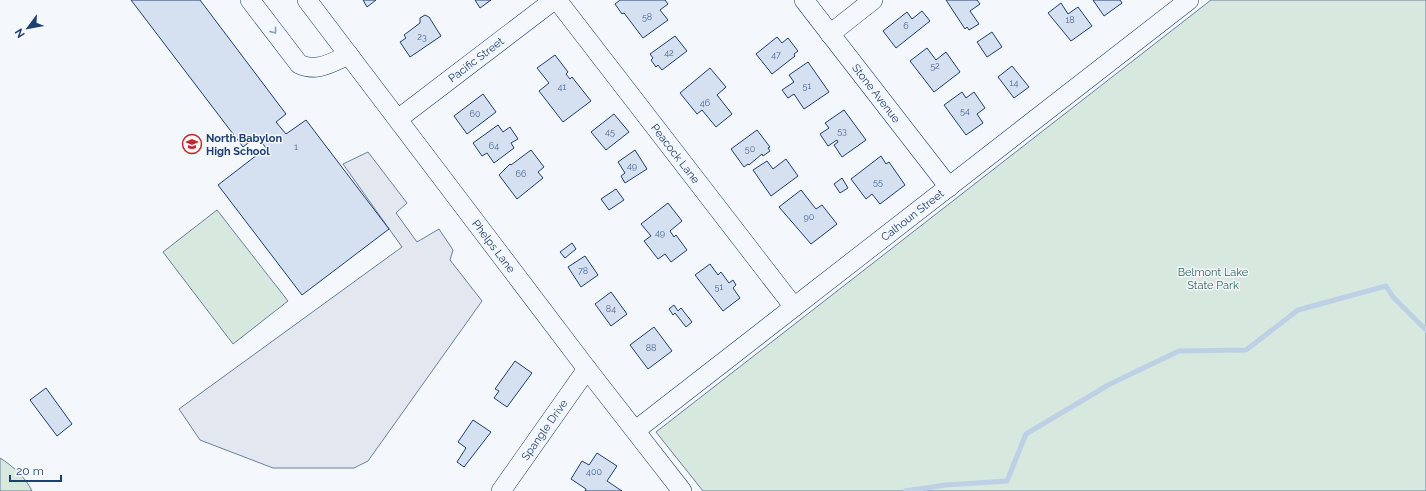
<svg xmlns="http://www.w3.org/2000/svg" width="1426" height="491" font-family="Raleway,sans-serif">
<rect width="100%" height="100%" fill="#f4f7fb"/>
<g fill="#d7e8df" stroke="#687fa3">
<path d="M1211,0H1426V491H703L656,432Z"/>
<path d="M217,210L288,301L233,344L163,252Z"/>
<path d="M0,458C13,466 26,478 32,491H0Z"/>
</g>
<path fill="#e3e8f0" stroke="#687fa3" d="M368,152L407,203L396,213L417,242L439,229L453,250L450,260L482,301L368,461L354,468H273L200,440L179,409L402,247L343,164Z"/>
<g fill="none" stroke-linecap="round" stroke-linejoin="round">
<path stroke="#bed0e5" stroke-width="5" d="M905,491L946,485L1007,481L1026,434L1110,384L1179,351L1246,350L1298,310L1386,286L1393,297L1426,330"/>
</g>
<g fill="#d5e0f0" stroke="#1d3f73">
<path d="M131,0H200L286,114L276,122L286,134L306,120L389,229L302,295L218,185L266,148L257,136L243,147Z"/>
<path d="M363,0H376L367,7Z"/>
<path d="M475,0H491L480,8Z"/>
<path d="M620,0H665L668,4L660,10L668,20L643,38L624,13L622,14L615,4Z"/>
<path d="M946,0H977L980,4L970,11L979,24L969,30L967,27L965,29Z"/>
<path d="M1093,0H1120L1122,3L1104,16Z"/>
<path d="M1061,3L1068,14L1078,7L1092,26L1071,41L1048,13Z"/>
<path d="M922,11L930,21L896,48L883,31L907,12L912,19Z"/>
<path d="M425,15L429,17L441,36L410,57L400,42L406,38L404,35L420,23V18Z"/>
<path d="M992,32L1002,47L987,57L977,42Z"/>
<path d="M675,36L687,51L662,70L658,65L656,67L651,60L653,58L650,54Z"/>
<path d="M777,37L782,43L788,38L798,51L794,54L795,56L772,74L756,54Z"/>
<path d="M927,48L936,60L946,52L960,72L934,92L910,61Z"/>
<path d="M555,55L568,72L566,74L570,79L572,77L591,101L563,122L539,91L549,83L537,68Z"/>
<path d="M808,62L829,92L804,109L794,94L788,98L782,90L794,82L789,75Z"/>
<path d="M1012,66L1029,87L1014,98L998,77Z"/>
<path d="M710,68L726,87L717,95L732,114L716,127L702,110L697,114L680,93Z"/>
<path d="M962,92L966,98L974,92L985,108L977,114L983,123L966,135L944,105Z"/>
<path d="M483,94L496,112L467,134L454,116Z"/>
<path d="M844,110L866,140L842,157L834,145L838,142L837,140L828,146L820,134L829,128L825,123Z"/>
<path d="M614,114L629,132L606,150L591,132Z"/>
<path d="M498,125L503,132L510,127L518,139L511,143L514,148L494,163L487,153L482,156L473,143Z"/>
<path d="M757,130L770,147L768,148L770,151L763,156L762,154L749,165L748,164L744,167L731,149Z"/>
<path d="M531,150L544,167L538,172L543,178L517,199L499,175L510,164L511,165Z"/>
<path d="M635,150L647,169L625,183L621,176L625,173L618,162Z"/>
<path d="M881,156L886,164L889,162L905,185L880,204L872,194L866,199L851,179Z"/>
<path d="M786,159L798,176L771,196L753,170L767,161L773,169Z"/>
<path d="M842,178L848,188L840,193L834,184Z"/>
<path d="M616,189L624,200L609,210L601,199Z"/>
<path d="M801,190L816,209L822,205L837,224L811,244L779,207Z"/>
<path d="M668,203L682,221L670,231L674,237L676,235L687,250L671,262L665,254L658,259L644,241L651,236L641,224Z"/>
<path d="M572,243L576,249L565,258L560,252Z"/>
<path d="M585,256L598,275L581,287L568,267Z"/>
<path d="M710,264L718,275L721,272L729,283L733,280L736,285L733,288L740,298L723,311L695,275Z"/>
<path d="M611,292L627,314L611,326L595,304Z"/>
<path d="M674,305L678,311L681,308L692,322L686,327L675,313L673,315L669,309Z"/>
<path d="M654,327L672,351L648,369L630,345Z"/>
<path d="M515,361L532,373L507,407L494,398L499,391L495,389Z"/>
<path d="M46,388L72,424L57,436L30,400Z"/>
<path d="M473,420L491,432L464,467L457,462L466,448L458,442Z"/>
<path d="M597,453L617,466L607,481L622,491H585L586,489L571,479L582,461L589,465Z"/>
</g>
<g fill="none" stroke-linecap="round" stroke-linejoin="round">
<g stroke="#1d3f73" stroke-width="20">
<g id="minor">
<path d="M250,0L299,64C317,73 332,62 349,55"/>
<path id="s1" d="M307,0L587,369L682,491"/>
<path id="s2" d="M557,0L794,307"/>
<path id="s3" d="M804,0L949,187"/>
<path d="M830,34L873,0"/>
<path id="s4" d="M398,119L554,0"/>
<path id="s5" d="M636,430L1189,0"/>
<path id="s6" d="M501,491L587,369"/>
</g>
</g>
<use href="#minor" stroke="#f4f7fb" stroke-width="19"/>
</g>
<defs><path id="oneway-chevron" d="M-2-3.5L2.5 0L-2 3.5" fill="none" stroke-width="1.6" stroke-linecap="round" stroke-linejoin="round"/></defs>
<use stroke="#889bb7" href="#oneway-chevron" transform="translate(274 31) rotate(53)"/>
<defs>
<g id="school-ring" transform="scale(1)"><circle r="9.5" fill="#f4f7fb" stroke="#c62828" stroke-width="1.5"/><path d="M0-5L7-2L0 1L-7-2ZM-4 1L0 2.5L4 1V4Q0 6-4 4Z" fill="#c62828"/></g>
</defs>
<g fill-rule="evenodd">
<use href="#school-ring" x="192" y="144"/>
</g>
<g text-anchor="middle" stroke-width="3" stroke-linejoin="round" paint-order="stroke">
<g font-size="9" fill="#4b6792">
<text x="647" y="20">58</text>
<text x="1070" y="23">18</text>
<text x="906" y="29">6</text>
<text x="422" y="40">23</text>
<text x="669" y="56">42</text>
<text x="776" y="58">47</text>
<text x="935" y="69">52</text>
<text x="1014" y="86">14</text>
<text x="807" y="89">51</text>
<text x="562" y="90">41</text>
<text x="705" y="106">46</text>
<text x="965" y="114">54</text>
<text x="475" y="117">60</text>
<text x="842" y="134">53</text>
<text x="610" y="135">45</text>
<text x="494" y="149">64</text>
<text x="296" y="150">1</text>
<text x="750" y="152">50</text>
<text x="632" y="169">49</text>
<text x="521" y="177">66</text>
<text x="878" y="185">55</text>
<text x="809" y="220">90</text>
<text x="660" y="236">49</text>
<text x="583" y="274">78</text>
<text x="719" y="290">51</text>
<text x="611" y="312">84</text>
<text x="651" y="351">88</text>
<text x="594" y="475">400</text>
</g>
<g font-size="11" fill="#1d3f73" stroke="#f4f7fb">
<text dy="4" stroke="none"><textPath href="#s4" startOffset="98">Pacific Street</textPath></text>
<text dy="4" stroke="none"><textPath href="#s3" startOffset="118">Stone Avenue</textPath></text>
<text dy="4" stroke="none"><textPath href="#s2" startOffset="194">Peacock Lane</textPath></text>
<text dy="4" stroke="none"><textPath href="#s5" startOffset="350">Calhoun Street</textPath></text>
<text dy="4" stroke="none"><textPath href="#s1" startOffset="309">Phelps Lane</textPath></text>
<text dy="4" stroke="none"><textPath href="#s6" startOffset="75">Spangle Drive</textPath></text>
</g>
<g font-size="11" font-weight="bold" fill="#1d3f73" stroke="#f4f7fb" text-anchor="start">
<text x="206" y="142">North Babylon<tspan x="206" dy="13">High School</tspan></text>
</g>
<g font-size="11" fill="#2c6c60" stroke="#f4f7fb">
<text x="1213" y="276">Belmont Lake<tspan x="1213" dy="13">State Park</tspan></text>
</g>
</g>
<g transform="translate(28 28) rotate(238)" stroke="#f4f7fb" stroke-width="3" paint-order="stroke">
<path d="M0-3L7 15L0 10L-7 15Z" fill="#1d3f73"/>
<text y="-6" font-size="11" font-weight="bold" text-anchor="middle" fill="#1d3f73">N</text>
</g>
<path d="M10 475v6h51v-6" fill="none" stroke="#1d3f73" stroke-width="2"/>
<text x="16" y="475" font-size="12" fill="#1d3f73" stroke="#f4f7fb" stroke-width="3" paint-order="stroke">20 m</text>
</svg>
